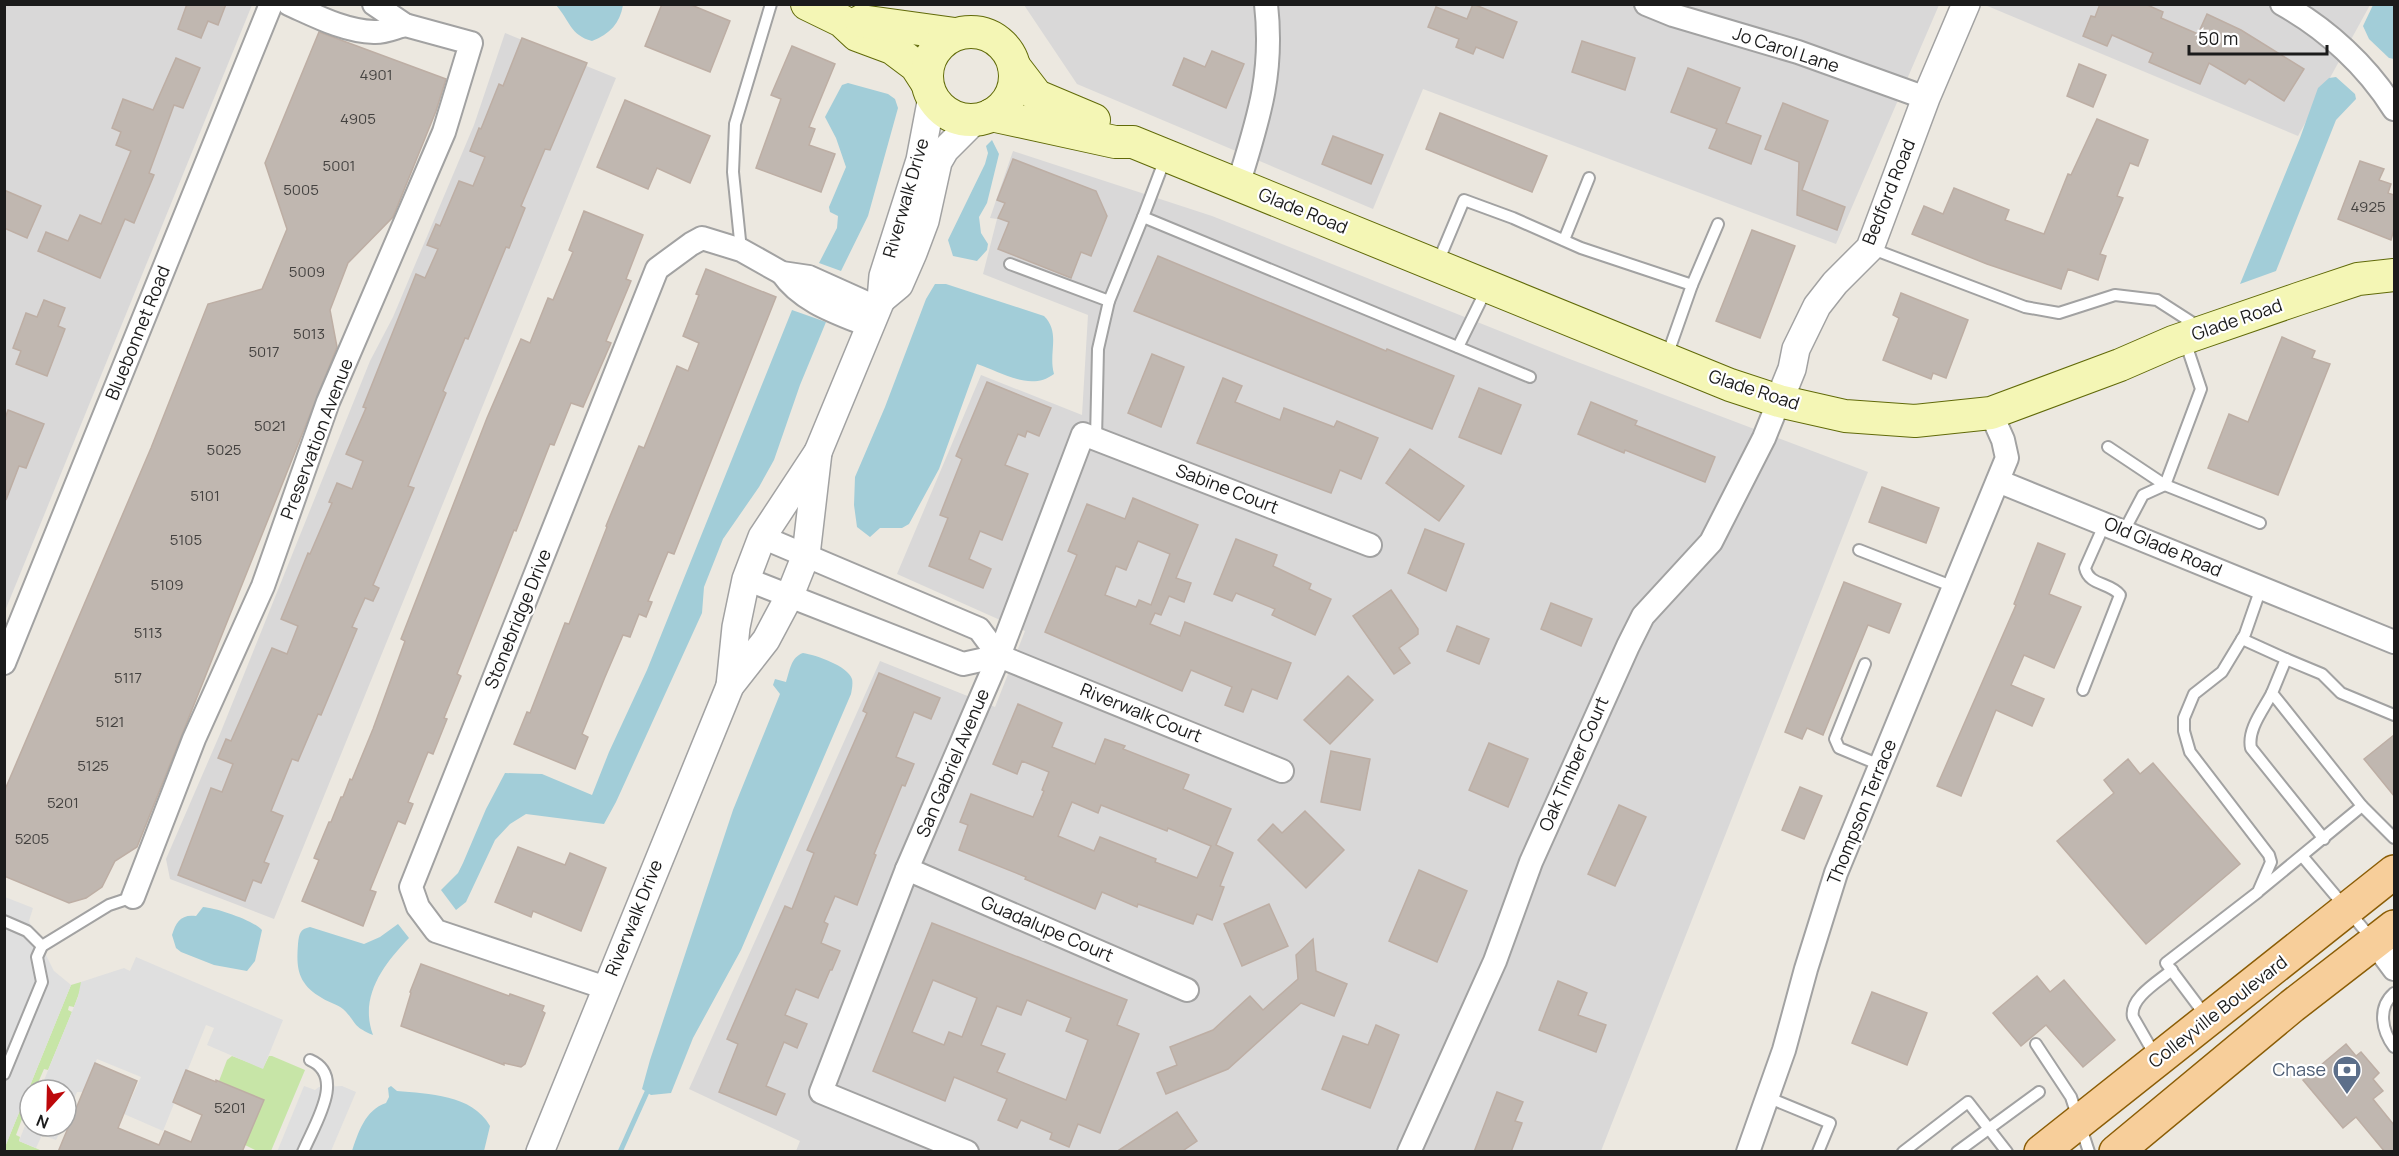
<svg xmlns="http://www.w3.org/2000/svg" width="2399" height="1156" font-family="Manrope,sans-serif">
<rect width="100%" height="100%" fill="#ece8e0"/>
<g fill="#d9d8d8">
<path d="M5,5H252L5,611Z"/>
<path d="M1024,5H1939L1836,244L1423,89L1373,209L1077,84Z"/>
<path d="M1985,5H2370L2298,136Z"/>
<path d="M505,33L616,78L274,919L170,879L166,859L220,734L370,361L393,317L474,125Z"/>
<path d="M1013,151L1212,216L1567,358L1868,472L1601,1151H796L800,1141L689,1089L880,661L995,707L1025,631L897,574L981,375L1082,415L1088,315L983,274L997,219L990,218Z"/>
</g>
<g fill="#c7e5a7">
<path d="M81,982V988L74,1007L69,1006L68,1010L72,1012L48,1070L44,1069L37,1085L41,1087L40,1090H30V1113L27,1120L22,1119L16,1135L20,1137L19,1141L40,1150L39,1151L5,1152V1147L71,985Z"/>
<path d="M232,1056L263,1068L269,1056H272L305,1070L271,1151H257L245,1145L263,1100L219,1081L227,1060Z"/>
</g>
<g fill="#dfdfdf">
<path d="M5,897L33,908L29,921L54,971L71,985L5,1147Z"/>
<path d="M136,957L283,1020L263,1069L207,1045L214,1028L206,1025L163,1131L124,1114L141,1077L97,1059L83,1092H77L66,1118V1090H40L78,997L81,982L124,968L130,971Z"/>
<path d="M304,1086L315,1090L319,1087L342,1086L356,1092L331,1151L277,1152Z"/>
<path d="M30,1113V1126H63L56,1140L42,1135L36,1148L19,1141Z"/>
</g>
<g fill="#a2cdd8">
<path d="M556,5H623C620,23 610,34 592,41C570,35 570,21 556,5Z"/>
<path d="M2373,5H2394V59L2389,58L2369,39L2363,26Z"/>
<path d="M2336,77L2355,94L2356,99L2336,120L2276,271L2240,284L2300,138L2318,88L2329,78Z"/>
<path d="M848,83L888,94L895,99L898,108L868,216L841,271L819,263L837,228L838,216L830,212L829,207L846,167L836,138L825,117L842,85Z"/>
<path d="M992,140L999,154L987,203L979,217L981,233L988,244L987,250L977,261L953,256L948,240L985,164L988,153L986,146Z"/>
<path d="M935,284H946L1044,316C1061,333 1048,353 1054,374C1030,392 1002,372 977,364L939,469L909,524L902,528H880L870,537L857,527L854,505L855,477L885,407L926,299Z"/>
<path d="M792,310L826,322L800,385L774,460L759,487L723,539L704,587L702,613L616,802L604,824L526,814L510,824L495,840L466,902L456,910L441,890L458,873L463,863L486,809L505,773L542,774L592,795L609,752L647,670Z"/>
<path d="M803,653C816,655 848,666 852,679C853,683 852,689 851,694L741,950L693,1038L671,1093L651,1095L642,1089L650,1060L733,810L780,694L773,685L775,679L786,682C790,670 791,657 803,653Z"/>
<path d="M203,907C216,908 253,920 262,930L255,961L247,971L214,965L181,952L176,948L172,935C176,922 181,914 196,916Z"/>
<path d="M398,924L409,938C383,965 359,997 373,1035C351,1026 357,1022 343,1009C337,1004 328,1002 322,998C298,984 296,969 298,944C299,934 300,929 310,927L364,944L380,937Z"/>
<path d="M391,1086L397,1091C428,1094 472,1094 490,1126L484,1151H352C358,1133 365,1110 386,1103L389,1097L388,1088Z"/>
</g>
<g fill="none" stroke-linecap="round" stroke-linejoin="round">
<path stroke="#a2cdd8" stroke-width="5" d="M620,1152L647,1092"/>
</g>
<g fill="#c0b7b0" stroke="#bdaea4" stroke-width="1.5" fill-rule="evenodd">
<path d="M187,4H226L218,25L208,21L201,38L178,29Z"/>
<path d="M662,4H689L730,21L710,72L645,46Z"/>
<path d="M1473,4L1517,22L1503,58L1476,47L1473,54L1456,47L1459,39L1428,27L1436,7L1467,19Z"/>
<path d="M2100,4H2145L2163,12L2161,18L2198,34L2207,14L2241,30L2304,69L2284,101L2249,79L2245,84L2209,63L2200,84L2149,62L2153,53L2112,35L2107,46L2083,36L2091,16L2095,17Z"/>
<path d="M319,32L446,79L436,111L393,217L348,263L330,310L337,347L137,847L115,861L102,887L86,898L69,903L4,876V792L151,448L208,304L262,289L287,229L265,163Z"/>
<path d="M522,38L587,63L550,150L545,149L521,206L525,208L509,248L506,247L468,339L465,338L443,391L446,393L408,486L414,488L373,585L379,588L373,601L365,598L352,627L357,629L321,715L318,714L298,761L292,759L271,811L283,816L264,862L269,864L261,883L253,880L245,901L178,875L211,788L222,792L233,764L218,758L226,739L231,741L272,648L287,654L298,626L281,619L308,553L310,554L332,503L329,502L337,483L352,489L363,461L346,454L366,408L363,407L416,274L425,278L438,249L427,245L436,224L440,226L459,181L473,186L485,157L470,151L479,128L481,129L499,84L503,86Z"/>
<path d="M1582,41L1635,58L1625,90L1572,72Z"/>
<path d="M792,46L835,64L809,127L815,129L809,145L835,154L821,192L756,168L781,99L771,95Z"/>
<path d="M1212,51L1244,64L1226,108L1173,85L1184,58L1205,67Z"/>
<path d="M176,58L200,68L183,108L174,105L149,173L154,175L134,223L125,219L100,278L38,251L46,232L68,241L80,215L101,224L131,151L116,145L121,132L112,128L123,99L153,110Z"/>
<path d="M2079,64L2106,75L2093,107L2067,96Z"/>
<path d="M1688,68L1740,88L1726,123L1761,136L1751,164L1709,148L1717,129L1671,112Z"/>
<path d="M625,100L710,136L690,183L657,168L648,189L597,167Z"/>
<path d="M1783,103L1828,121L1802,190L1845,207L1837,230L1797,215L1799,162L1765,149Z"/>
<path d="M1440,113L1547,156L1532,192L1426,149Z"/>
<path d="M2097,119L2148,140L2138,166L2130,163L2117,196L2123,198L2100,254L2106,256L2098,280L2068,269L2061,289L1987,264L1912,234L1924,206L1943,214L1954,188L2009,210L2005,220L2044,234L2068,174L2071,175Z"/>
<path d="M1333,136L1383,155L1371,184L1322,164Z"/>
<path d="M1013,159L1096,191L1107,216L1091,256L1081,252L1071,278L998,249L1009,222L998,218L1005,203L997,200Z"/>
<path d="M2360,161L2384,169L2379,180L2391,184L2388,193L2394,195V229L2391,240L2338,219Z"/>
<path d="M4,190L41,206L27,238L4,228Z"/>
<path d="M584,211L643,235L626,279L631,281L606,341L611,343L583,407L571,403L554,445L550,444L516,531L514,530L457,674L461,676L444,718L447,719L433,754L428,752L408,802L413,804L405,824L398,821L370,890L376,892L363,926L302,901L319,860L314,858L329,822H331L341,797H343L350,779L352,780L373,729L405,641L401,639L487,418L521,339L530,343L548,298L553,300L573,252L569,250Z"/>
<path d="M1752,230L1795,246L1760,338L1716,321Z"/>
<path d="M1158,256L1386,351L1387,349L1454,376L1432,429L1134,311Z"/>
<path d="M706,269L776,297L674,554L668,552L648,601L652,602L646,617L639,614L630,637L623,635L605,677L582,734L588,737L575,769L514,744L527,712L530,713L565,623L569,624L607,527L606,526L639,446L644,448L677,366L688,371L699,343L683,336L699,295L696,294Z"/>
<path d="M1901,293L1968,320L1946,378L1933,373L1931,379L1883,360L1899,318L1893,315Z"/>
<path d="M44,300L65,308L58,326L65,329L47,376L16,364L21,351L13,348L26,313L37,317Z"/>
<path d="M2282,337L2315,351L2312,358L2330,364L2278,495L2208,468L2229,414L2248,422Z"/>
<path d="M1152,354L1184,367L1161,427L1128,413Z"/>
<path d="M1223,378L1242,386L1235,402L1280,420L1284,408L1334,427L1337,421L1378,438L1361,479L1340,470L1331,493L1197,443Z"/>
<path d="M987,382L1051,408L1039,436L1027,431L1025,437L1018,434L1005,465L1028,474L1002,540L980,531L969,559L991,569L983,588L929,566L948,518L940,515L962,459L956,456Z"/>
<path d="M1479,388L1521,405L1501,454L1459,437Z"/>
<path d="M1591,402L1637,421L1635,425L1715,457L1705,482L1625,450L1624,453L1578,434Z"/>
<path d="M8,410L44,424L26,468L19,466L6,500L4,421Z"/>
<path d="M1410,449L1464,486L1439,521L1386,483Z"/>
<path d="M1882,487L1939,508L1926,543L1869,522Z"/>
<path d="M1133,498L1198,525L1176,578L1191,583L1184,602L1169,596L1161,615L1155,613L1150,624L1180,636L1185,622L1291,663L1277,699L1252,689L1243,712L1225,705L1232,687L1191,670L1182,691L1045,632L1077,555L1068,551L1087,504L1125,519ZM1138,541L1170,554L1151,605L1139,600L1136,607L1105,595L1116,566L1126,570Z"/>
<path d="M1425,529L1464,544L1446,591L1408,573Z"/>
<path d="M1236,539L1277,555L1273,566L1311,584L1309,589L1331,599L1315,635L1272,615L1275,609L1236,593L1232,601L1214,594Z"/>
<path d="M2038,543L2065,554L2049,594L2081,607L2054,668L2024,655L2011,685L2044,699L2032,726L1996,710L1961,796L1937,786L2016,605L2014,604Z"/>
<path d="M1844,582L1901,604L1889,633L1868,625L1823,735L1807,728L1802,739L1785,732Z"/>
<path d="M1391,590L1418,629V634L1399,648L1410,663L1394,674L1353,616Z"/>
<path d="M1551,603L1592,619L1581,646L1541,629Z"/>
<path d="M1457,626L1489,639L1479,664L1447,651Z"/>
<path d="M879,673L940,698L931,719L914,712L896,757L914,764L905,786L902,785L874,854L876,855L857,905L835,896L824,922L828,924L821,943L840,951L832,970H830L818,998L796,989L785,1015L807,1024L797,1048L784,1042L766,1086L785,1094L776,1115L719,1092L738,1044L727,1039L785,906L792,909L814,853L807,850L867,713L863,711Z"/>
<path d="M1348,676L1373,700L1330,744L1304,720Z"/>
<path d="M1018,704L1062,723L1052,747L1095,764L1105,739L1125,746L1123,749L1189,775L1183,789L1231,809L1216,845L1233,853L1220,886L1224,887L1212,920L1197,914L1193,924L1138,904L1137,907L1102,892L1095,909L1025,879L1026,877L959,850L968,825L960,822L971,794L1033,817L1044,791L1042,790L1049,772L1022,761L1017,774L993,764ZM1072,802L1098,813L1101,805L1167,831L1168,828L1211,846L1197,878L1155,862L1156,859L1100,837L1094,851L1058,836Z"/>
<path d="M2394,735V796L2364,759Z"/>
<path d="M1489,743L1528,759L1508,807L1469,790Z"/>
<path d="M1331,751L1370,759L1360,810L1321,802Z"/>
<path d="M2128,759L2140,774L2153,763L2240,864L2146,944L2057,841L2114,793L2104,780Z"/>
<path d="M1800,787L1822,796L1804,839L1782,830Z"/>
<path d="M1619,805L1646,817L1615,886L1588,874Z"/>
<path d="M1305,811L1344,850L1306,888L1258,840L1273,824L1282,833Z"/>
<path d="M518,847L565,865L570,853L606,868L581,931L533,911L531,917L495,902Z"/>
<path d="M1419,870L1467,891L1437,962L1389,941Z"/>
<path d="M1269,904L1288,946L1242,966L1224,924Z"/>
<path d="M932,923L1127,1000L1117,1025L1139,1034L1100,1133L1078,1124L1069,1147L1050,1139L1052,1133L1021,1120L1017,1128L998,1120L1007,1099L954,1077L945,1101L873,1071ZM933,980L977,998L962,1037L949,1032L944,1045L912,1032ZM1027,1000L1071,1018L1066,1031L1088,1040L1066,1100L997,1072L1005,1054L981,1045L997,1006L1021,1015Z"/>
<path d="M1313,939L1316,971L1347,984L1334,1016L1301,1003L1228,1069L1166,1094L1157,1073L1177,1065L1170,1047L1213,1030L1250,996L1263,1010L1298,979L1296,955Z"/>
<path d="M421,964L509,996L510,994L544,1006L542,1011L545,1013L525,1064L521,1067L504,1063V1065L401,1026L411,993L410,992Z"/>
<path d="M2037,976L2050,992L2064,980L2115,1040L2083,1067L2046,1025L2021,1046L1993,1013Z"/>
<path d="M1558,981L1587,993L1578,1015L1606,1025L1596,1052L1539,1030Z"/>
<path d="M1872,992L1927,1013L1907,1065L1852,1043Z"/>
<path d="M1376,1025L1399,1035L1370,1108L1322,1089L1343,1036L1368,1045Z"/>
<path d="M2346,1044L2356,1056L2361,1052L2379,1073L2373,1079L2383,1091L2373,1099L2394,1125V1152H2385L2356,1117L2343,1128L2303,1080Z"/>
<path d="M95,1063L137,1081L118,1128L159,1145L165,1131L191,1142L202,1115L173,1102L186,1070L216,1082V1080L264,1100L242,1152H58Z"/>
<path d="M1497,1092L1523,1102L1515,1121L1522,1123L1511,1152H1474Z"/>
<path d="M1177,1112L1197,1141L1181,1152H1116Z"/>
</g>
<g fill="none" stroke-linecap="round" stroke-linejoin="round">
<g stroke="#a2a2a2" stroke-width="14">
<g id="service">
<path d="M1165,159L1143,217L1530,377"/>
<path d="M1564,240L1589,178"/>
<path d="M1870,248L2025,307L2059,313L2115,295L2157,300L2199,327"/>
<path d="M741,250L733,172L735,124L771,4"/>
<path d="M1438,262L1464,200L1513,218L1581,248L1692,285L1667,356"/>
<path d="M1010,264L1109,301L1143,217"/>
<path d="M1692,285L1718,224"/>
<path d="M1458,347L1487,288"/>
<path d="M1096,439L1098,349L1109,301"/>
<path d="M2108,447L2165,485L2260,523"/>
<path d="M2124,531L2143,495L2165,485L2201,389L2185,341"/>
<path d="M1859,550L1954,587"/>
<path d="M2242,639L2286,659L2272,693L2362,806"/>
<path d="M2286,659L2322,674L2341,693L2394,715"/>
<path d="M1865,664L1835,739L1839,748L1880,765"/>
<path d="M2083,690L2120,595C2110,582 2089,586 2085,568L2105,523"/>
<path d="M2272,693C2264,709 2247,729 2251,748L2324,839"/>
<path d="M2303,857L2372,939"/>
<path d="M2260,890L2362,806L2394,838"/>
<path d="M4,921L27,931L42,946"/>
<path d="M2394,993C2377,1008 2382,1031 2394,1047"/>
<path d="M2205,1015L2166,963L2258,892L2271,862L2269,855L2190,752L2184,731V718L2194,694L2222,672L2245,634L2261,588"/>
<path d="M2036,1044L2071,1097L2089,1152"/>
<path d="M2156,1057L2133,1017C2129,998 2159,981 2172,970"/>
<path d="M4,1074L42,982L37,957L42,946L109,905L133,897"/>
<path d="M1767,1097L1830,1123L1818,1152"/>
<path d="M303,1152C314,1125 347,1076 310,1060"/>
<path d="M1903,1152L1968,1102L2007,1152"/>
<path d="M1957,1152L2039,1092"/>
</g>
</g>
<g stroke="#a2a2a2" stroke-width="26">
<g id="minor">
<path d="M289,4C316,16 344,31 374,32C384,33 396,27 405,25"/>
<path d="M1646,4L1673,15L1798,52L1926,98"/>
<path d="M2282,4C2327,29 2367,66 2394,109"/>
<path d="M1238,185C1258,120 1274,74 1266,4"/>
<path d="M782,273C802,302 838,313 870,326"/>
<path d="M1998,481L2394,642"/>
<path d="M762,537L979,629L999,656L1282,771"/>
<path d="M746,579L963,664L999,656"/>
<path d="M4,663L271,4"/>
<path d="M907,869L1187,990"/>
<path d="M133,897L194,739L263,586L328,402L444,132L471,43L405,25L374,4"/>
<path d="M2374,942L2394,969"/>
<path d="M606,988L436,931L418,907L411,887L657,269L691,244L702,238L741,250L782,273L809,277L878,308"/>
<path d="M967,1152L821,1092L907,869L999,656L1083,434L1370,545"/>
<path d="M1409,1152L1495,961L1531,862L1628,646L1643,616L1711,542L1764,438L1779,401"/>
<path d="M1748,1152L1784,1050L1806,969L1836,873L2007,458L2003,440L1991,413"/>
</g>
</g>
<g stroke="#a2a2a2" stroke-width="30">
<g id="tertiary">
<path d="M881,300L899,285L913,253L925,221L938,162L945,150L976,119"/>
<path d="M1779,401L1792,369L1796,349L1817,306L1835,283L1870,248L1926,98L1966,4"/>
<path d="M730,686L736,627L746,579L762,537L818,452L881,300L883,276L920,160L932,97"/>
<path d="M540,1152L730,686L766,640L790,595L806,555L818,452"/>
</g>
</g>
<g stroke="#616a09" stroke-width="34">
<g id="secondary">
<path d="M807,4L842,21L857,35L892,48L916,66L927,83"/>
<path d="M861,21L955,34"/>
<circle cx="971" cy="76" r="44"/>
<path d="M1014,66L1037,96L1094,120"/>
<path d="M991,115L1115,142H1133L1730,385L1779,401L1845,416L1915,421L1991,413L2120,365L2173,342L2298,299L2358,279L2394,275"/>
</g>
</g>
<g stroke="#8b5d06" stroke-width="36">
<g id="primary">
<path d="M2041,1152L2394,872"/>
<path d="M2116,1152L2292,1006L2394,927"/>
</g>
</g>
<use href="#service" stroke="#fff" stroke-width="10"/>
<use href="#minor" stroke="#fff" stroke-width="22"/>
<use href="#tertiary" stroke="#fff" stroke-width="27"/>
<use href="#secondary" stroke="#f4f6b5" stroke-width="32"/>
<use href="#primary" stroke="#f7ce9a" stroke-width="33"/>
</g>
<defs>
<g id="bank-pin" transform="scale(1.5)"><path d="M0 17L-7.5 6A9.5 9.5 0 1 1 7.5 6Z" fill="#5c6f8a" stroke="#fff"/><path d="M-6-4H6V4H-6ZM0-2.3a2.3 2.3 0 1 0 0 4.6a2.3 2.3 0 1 0 0-4.6Z" fill="#fff"/></g>
</defs>
<g fill-rule="evenodd">
<use href="#bank-pin" x="2347" y="1070"/>
</g>
<g text-anchor="middle" stroke-width="4.5" stroke-linejoin="round" paint-order="stroke">
<g font-size="15" fill="#444240">
<text x="376" y="80">4901</text>
<text x="358" y="124">4905</text>
<text x="339" y="171">5001</text>
<text x="301" y="195">5005</text>
<text x="2368" y="212">4925</text>
<text x="307" y="277">5009</text>
<text x="309" y="339">5013</text>
<text x="264" y="357">5017</text>
<text x="270" y="431">5021</text>
<text x="224" y="455">5025</text>
<text x="205" y="501">5101</text>
<text x="186" y="545">5105</text>
<text x="167" y="590">5109</text>
<text x="148" y="638">5113</text>
<text x="128" y="683">5117</text>
<text x="110" y="727">5121</text>
<text x="93" y="771">5125</text>
<text x="63" y="808">5201</text>
<text x="32" y="844">5205</text>
<text x="230" y="1113">5201</text>
</g>
<g font-size="18" fill="#1b1b1b" stroke="#fff">
<text transform="translate(1786 50) rotate(18)" y="6">Jo Carol Lane</text>
<text transform="translate(1889 192) rotate(-68)" y="6">Bedford Road</text>
<text transform="translate(906 198) rotate(-74)" y="6">Riverwalk Drive</text>
<text transform="translate(1303 211) rotate(22)" y="6">Glade Road</text>
<text transform="translate(2237 320) rotate(-19)" y="6">Glade Road</text>
<text transform="translate(138 333) rotate(-68)" y="6">Bluebonnet Road</text>
<text transform="translate(1754 390) rotate(18)" y="6">Glade Road</text>
<text transform="translate(317 439) rotate(-69)" y="6">Preservation Avenue</text>
<text transform="translate(1227 489) rotate(21)" y="6">Sabine Court</text>
<text transform="translate(2163 547) rotate(23)" y="6">Old Glade Road</text>
<text transform="translate(518 619) rotate(-68)" y="6">Stonebridge Drive</text>
<text transform="translate(1141 713) rotate(22)" y="6">Riverwalk Court</text>
<text transform="translate(953 763) rotate(-67)" y="6">San Gabriel Avenue</text>
<text transform="translate(1574 764) rotate(-66)" y="6">Oak Timber Court</text>
<text transform="translate(1862 812) rotate(-68)" y="6">Thompson Terrace</text>
<text transform="translate(634 918) rotate(-68)" y="6">Riverwalk Drive</text>
<text transform="translate(1047 929) rotate(23)" y="6">Guadalupe Court</text>
<text transform="translate(2218 1012) rotate(-38)" y="6">Colleyville Boulevard</text>
</g>
<g font-size="18" fill="#4e5e75" stroke="#fff" text-anchor="end">
<text x="2326" y="1076">Chase</text>
</g>
</g>
<rect width="2399" height="1156" fill="none" stroke="#1b1b1b" stroke-width="12"/>
<g transform="translate(48 1108) rotate(202)"><circle r="28" fill="#ffffff" stroke="#a4a4a4" stroke-width="1.5"/>
<path d="M0-4.5L10 22L0 15L-10 22Z" fill="#bd080b"/>
<text y="-9" font-size="16" font-weight="bold" text-anchor="middle" fill="#1b1b1b">N</text>
</g>
<path d="M2189 45v9h138v-9" fill="none" stroke="#1b1b1b" stroke-width="3"/>
<text x="2198" y="45" font-size="18" fill="#1b1b1b" stroke="#ffffff" stroke-width="4.5" paint-order="stroke">50 m</text>
</svg>
